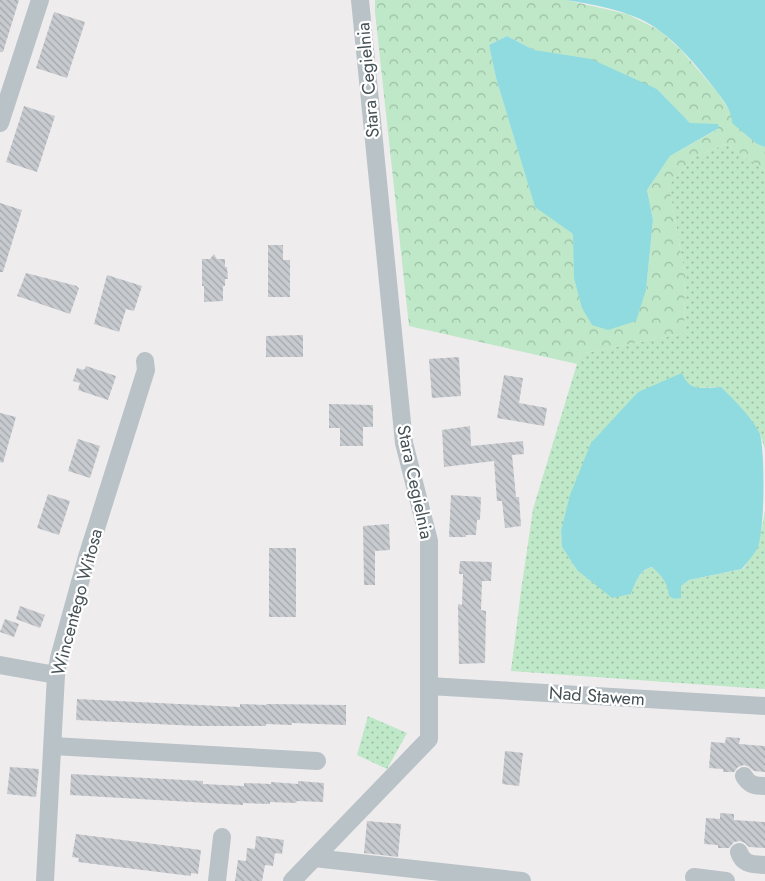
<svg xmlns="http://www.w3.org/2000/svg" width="765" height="881" font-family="Jost,sans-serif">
<defs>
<pattern id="green-dots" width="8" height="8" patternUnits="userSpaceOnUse" patternTransform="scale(1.25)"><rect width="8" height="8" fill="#bee8c8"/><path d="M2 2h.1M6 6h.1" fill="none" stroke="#9cbfa5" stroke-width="1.8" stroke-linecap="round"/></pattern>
<pattern id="forest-crowns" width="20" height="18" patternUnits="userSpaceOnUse" patternTransform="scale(1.25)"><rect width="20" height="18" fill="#bee8c8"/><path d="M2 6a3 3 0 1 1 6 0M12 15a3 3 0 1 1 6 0" fill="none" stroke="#9cbfa5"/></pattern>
<pattern id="building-back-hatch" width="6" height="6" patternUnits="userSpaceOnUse" patternTransform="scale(1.25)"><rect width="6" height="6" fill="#c7cace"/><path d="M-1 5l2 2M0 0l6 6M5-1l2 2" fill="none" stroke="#a3a7aa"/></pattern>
</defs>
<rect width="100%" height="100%" fill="#efeced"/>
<g fill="url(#green-dots)">
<path d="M726,144L765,170V449L760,434L721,387L697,388L685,382L638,392L629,403L561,531L562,547L577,570L631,594C636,582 639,570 653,567L664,578L674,599L681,598V586L689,580L743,569C759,545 761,538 765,509V689L511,671L521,591L533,509L580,354L684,333L685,276L669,185L694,157Z"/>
<path d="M368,716L407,733L387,769L357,755Z"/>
</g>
<path fill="url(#forest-crowns)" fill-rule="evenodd" d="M375,0H566L627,14L659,30L681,50L718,93L732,115L757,144L765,147V170L726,144L694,157L669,185L685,276L684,333L580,354L577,364L409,326L375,12ZM507,36L534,50L657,89L690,123L718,129L670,156L647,190L653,220L646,290L574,251L573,234L535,206L496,78L489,45Z"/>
<g fill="#90dbe0">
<path d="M566,0H765V147L757,144L732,123C732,108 719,95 710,83C696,65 679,45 660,31C637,12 596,5 566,0Z"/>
<path d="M507,36L534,50L591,59L657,89L690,123L718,124L719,128L670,156L647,190L653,220L646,290L636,321L608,330L592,325L582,308L574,278L573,234L535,207L496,78L489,45Z"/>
<path d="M682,373C689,392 703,388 721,387C735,401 750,415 760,434C765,454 765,526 758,547C754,555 747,562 742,569L689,580L681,586V598L674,599L669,596C668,583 662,576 652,567C639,570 636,582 631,594L612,598L577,570L562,547L561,531L570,495L591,443L638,392Z"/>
</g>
<g fill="url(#building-back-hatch)">
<path d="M0,0H19L3,52H0Z"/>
<path d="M54,12L85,22L67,78L36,68Z"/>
<path d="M24,106L55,116L37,172L6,162Z"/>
<path d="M0,203L22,210L3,272H0Z"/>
<path d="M268,245H283V260H290V297H268Z"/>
<path d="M214,254L217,259H225V267H227L228,279H225V286H223V301L204,302V286H202V259H210Z"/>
<path d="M26,273L77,286V287L79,288L70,314L17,296Z"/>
<path d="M107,275L142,286L134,311L126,309L119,332L94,324Z"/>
<path d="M303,335V357H266V336Z"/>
<path d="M459,357L461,396L432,398L429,359Z"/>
<path d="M86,366L116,376L108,400L78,390L80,383L73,381L77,368L84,370Z"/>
<path d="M504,375L523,378L519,403L547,408L544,426L497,418Z"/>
<path d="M329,404L373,405V427H363V446H340V428H329Z"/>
<path d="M0,413L16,417L3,463L0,462Z"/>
<path d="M470,426L471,446L523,441L524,454L512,455L516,497H519L521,526L505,528L502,501H497L494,461L444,467L442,430Z"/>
<path d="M78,439L100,446L90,478L68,471Z"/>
<path d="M48,494L70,501L59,535L37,528Z"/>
<path d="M451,495L481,497L480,520H477L476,535H466V537H449Z"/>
<path d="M389,524L390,550L375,551V585H364L363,526Z"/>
<rect x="269" y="548" width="27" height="69"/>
<path d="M460,561L492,562L491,581H482L481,610L486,611L485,663L459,664L458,604L462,605L463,574H459Z"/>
<path d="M20,606L45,615L40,628L16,619Z"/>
<path d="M5,619L19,624L14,637L0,632Z"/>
<path d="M77,699L240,707V704L266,705V704L346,705V725L292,723V725L266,724V726H197L76,720Z"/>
<path d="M726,737L740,738L739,744L765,746V772L754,771L749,767L744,765L738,767L734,772H723V769L709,768L711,742L725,743Z"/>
<path d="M505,751L523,753L519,786L502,784Z"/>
<path d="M10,767L39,769L36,797L7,794Z"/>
<path d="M71,774L203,781V784L244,786V783L271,784V782L298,784V781L324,783L323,802L297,801L296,803L270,802V804L243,803V805L70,795Z"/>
<path d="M720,813L734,814V820L765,822V848L749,847L745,843L740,841L734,842L729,848H718V845L704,844L706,818L720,819Z"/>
<path d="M367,821L401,824L398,857L364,853Z"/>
<path d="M76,834L201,850L198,874L191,873V876L78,862L79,858L72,857Z"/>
<path d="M256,836L284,840L282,854L275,853L273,866L265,865L262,881H235L238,860L246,861L247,848L255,849Z"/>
</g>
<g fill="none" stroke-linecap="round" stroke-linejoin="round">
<g stroke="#b9c2c7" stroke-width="18">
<path d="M0,123L40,0"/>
<path d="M0,665L56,675"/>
<path d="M429,686L765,706"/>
<path d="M53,746L317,761"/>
<path d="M744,776C749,785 755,786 765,786"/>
<path d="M739,852C743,865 753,864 765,865"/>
<path d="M314,858L522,881"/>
<path d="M694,877L726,881"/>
<path d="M45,881L56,675L59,658L87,557L146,370L145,361"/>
<path d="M217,881L222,837"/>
<path d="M292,881L429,739V541L404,443L360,0"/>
</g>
</g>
<g text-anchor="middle" stroke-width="4.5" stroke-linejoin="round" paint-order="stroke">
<g font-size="18" fill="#475257" stroke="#fff">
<text transform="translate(368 80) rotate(-95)" y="6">Stara Cegielnia</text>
<text transform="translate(415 482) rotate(78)" y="6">Stara Cegielnia</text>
<text transform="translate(77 602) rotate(-75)" y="6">Wincentego Witosa</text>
<text transform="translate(597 696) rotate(4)" y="6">Nad Stawem</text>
</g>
</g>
</svg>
